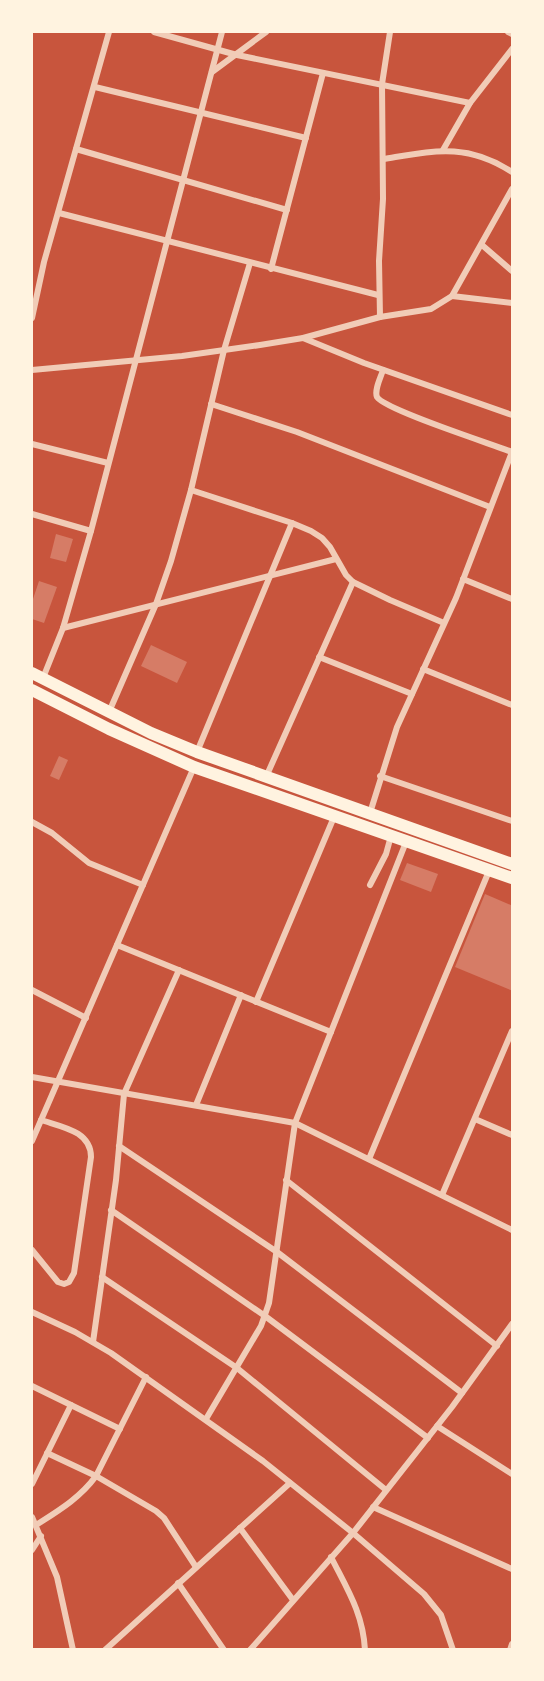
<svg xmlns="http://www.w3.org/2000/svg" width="544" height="1681" font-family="'Sofia Sans Condensed',sans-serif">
<rect width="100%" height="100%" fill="#c8553d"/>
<g fill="#d67c66">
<path d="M56,534L73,539L66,562L50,558Z"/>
<path d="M39,581L57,587L44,623L32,619V602Z"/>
<path d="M151,645L187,662L177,683L141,666Z"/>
<path d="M59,756L68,760L59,780L50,776Z"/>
<path d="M407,863L438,874L431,892L400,880Z"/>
<path d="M485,894L513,906V991L455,967Z"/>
</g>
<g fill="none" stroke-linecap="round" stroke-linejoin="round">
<g stroke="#f1ccb7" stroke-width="6">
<path d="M154,32L237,55L470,103"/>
<path d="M508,32L512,34"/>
<path d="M212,72L266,32"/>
<path d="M95,87L306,138"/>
<path d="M76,149L287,210"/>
<path d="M443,150L470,103L512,49"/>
<path d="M383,159C433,151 466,142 512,172"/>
<path d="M59,213L378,295"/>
<path d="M482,245L512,271"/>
<path d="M271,269L323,73"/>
<path d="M452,296L512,303"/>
<path d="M380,317L379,261L383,199L382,84L390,32"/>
<path d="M32,318L44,262L109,32"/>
<path d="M303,338L364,363L512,415"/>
<path d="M32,370L182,356L260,345L303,338L380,317L431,309L452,296L512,189"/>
<path d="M383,370C381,377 374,390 377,397C385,410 492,444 512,452"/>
<path d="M211,404L297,432L490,507"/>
<path d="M32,444L108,463"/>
<path d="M191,490L292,523L311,531L322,538L330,547L346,575L353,582L390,600L444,623"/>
<path d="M32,514L91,531"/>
<path d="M463,579L512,599"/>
<path d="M63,628L336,559"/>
<path d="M319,657L412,694"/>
<path d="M423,669L512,705"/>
<path d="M43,678L63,628L91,531L222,32"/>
<path d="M109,712L156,604L171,561L191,490L224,350L250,263"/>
<path d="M197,752L292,523"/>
<path d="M380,776L512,821"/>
<path d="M266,777L353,582"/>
<path d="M370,813L397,727L456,598L512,452"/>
<path d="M32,822L52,833L89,863L143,885"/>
<path d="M370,885L386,854L391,836"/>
<path d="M117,945L331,1032"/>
<path d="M32,990L86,1018"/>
<path d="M256,1002L334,817"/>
<path d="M32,1077L295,1123L512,1230"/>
<path d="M196,1105L241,995"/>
<path d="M475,1119L512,1135"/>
<path d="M32,1141L194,767"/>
<path d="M119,1146L277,1252L462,1393"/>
<path d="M369,1159L489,871"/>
<path d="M286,1180L497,1346"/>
<path d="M442,1195L512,1031"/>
<path d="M111,1210L265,1316L428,1438"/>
<path d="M32,1250L58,1282L64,1284L69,1282L74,1273L91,1157C91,1131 62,1127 41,1120"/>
<path d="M102,1277L237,1368L386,1490"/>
<path d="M32,1312L75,1332L111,1353L263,1461L353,1533L424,1594L441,1615L453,1650"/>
<path d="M93,1342L116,1180L124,1094L179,970"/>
<path d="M32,1386L120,1429"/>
<path d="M206,1419L261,1326L269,1303L295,1123L406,842"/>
<path d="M437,1426L512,1474"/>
<path d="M47,1453L96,1476L156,1511L164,1518L196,1567"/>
<path d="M32,1484L71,1405"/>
<path d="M373,1507L512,1569"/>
<path d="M32,1517L57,1577L73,1650"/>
<path d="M36,1525C58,1511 80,1498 96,1476L146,1377"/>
<path d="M240,1528L293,1600"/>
<path d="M32,1550L41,1536"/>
<path d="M331,1557C347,1589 363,1613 365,1650"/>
<path d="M178,1583L224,1650"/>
<path d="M105,1650L290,1483"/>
<path d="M250,1650L353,1533L452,1407L512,1324"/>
<path d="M510,1650L512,1644"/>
</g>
<g stroke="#fff3e0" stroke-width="12">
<path d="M32,673L151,733L197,752L512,864"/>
<path d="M32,690L109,729L194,767L512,878"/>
</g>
</g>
<rect width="544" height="1681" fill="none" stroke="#fff3e0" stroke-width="66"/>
</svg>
